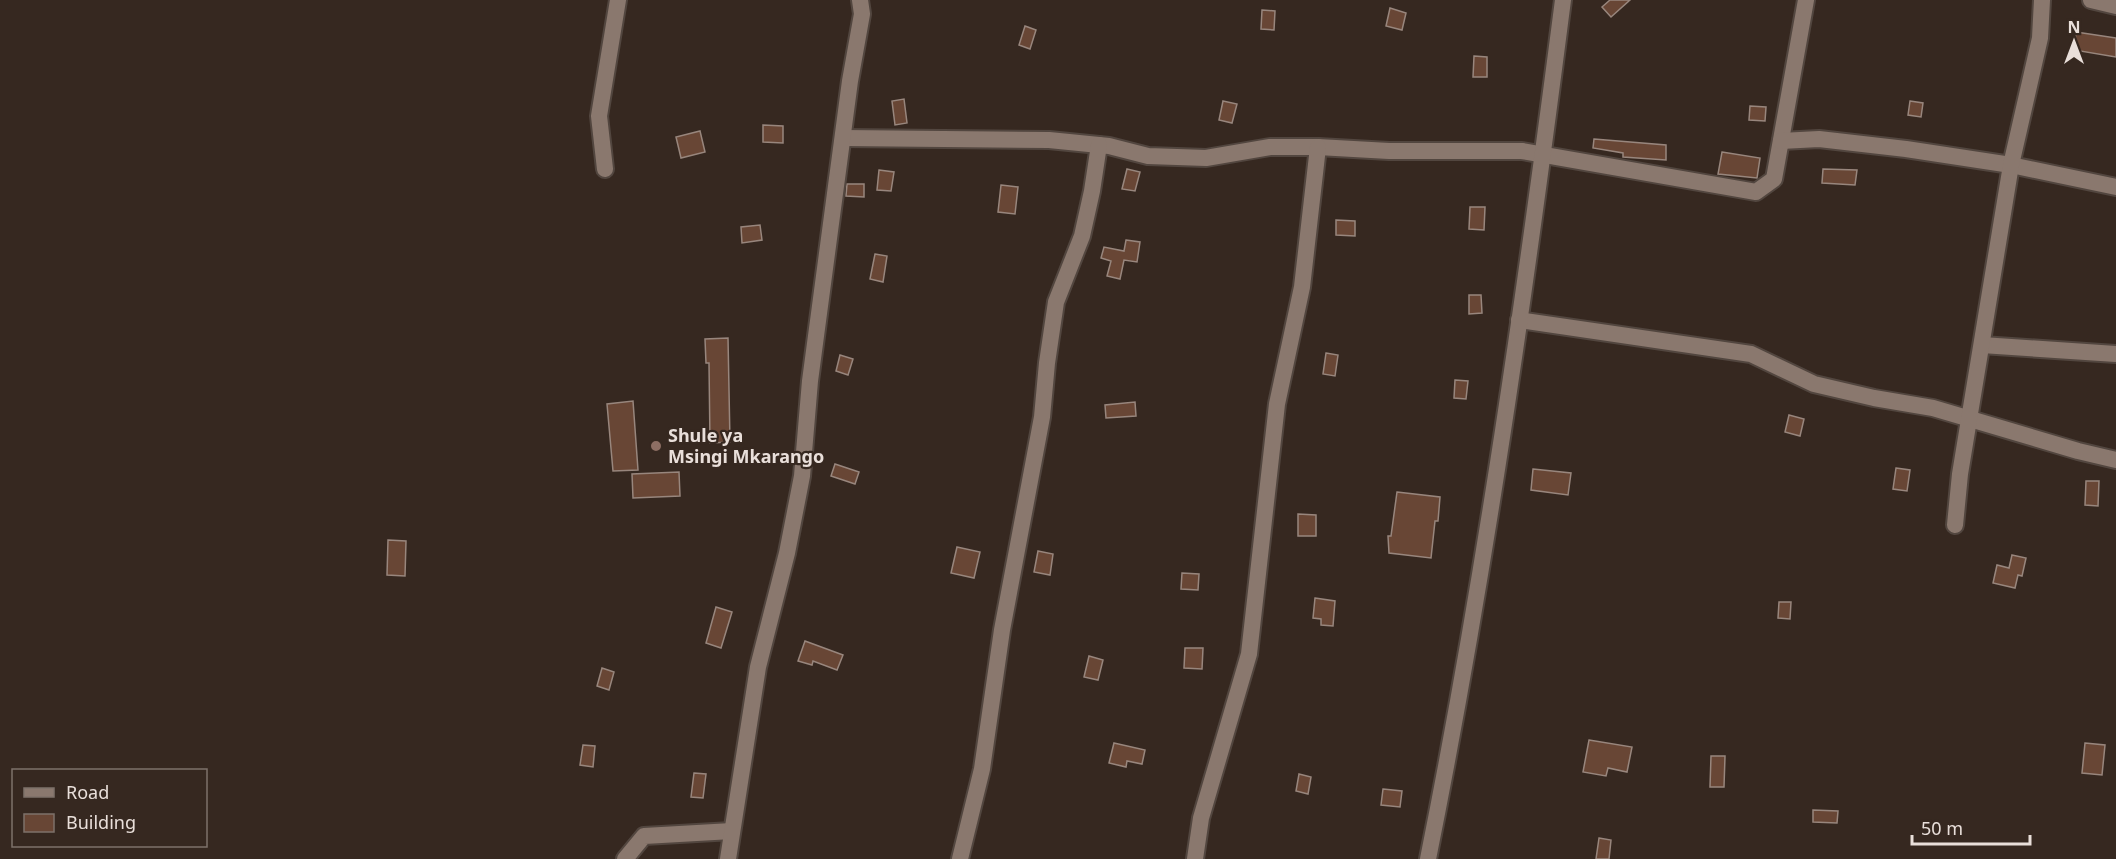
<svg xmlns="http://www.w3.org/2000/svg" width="2116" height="859" font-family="'Noto Sans',sans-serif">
<rect width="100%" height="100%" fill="#362820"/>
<g fill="#684635" stroke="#98867d" stroke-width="1.5">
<path d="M1610,0H1630L1611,17L1602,7Z"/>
<path d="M1390,8L1406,13L1402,30L1386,26Z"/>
<path d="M1262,10L1275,11L1274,30L1261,29Z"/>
<path d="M1025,26L1036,30L1030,49L1019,45Z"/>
<path d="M2076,32L2116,38V57L2074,50Z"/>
<path d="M1474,56L1487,57V77H1473Z"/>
<path d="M904,99L907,123L895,125L892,101Z"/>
<path d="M1223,101L1237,104L1232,123L1219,120Z"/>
<path d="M1910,101L1923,103L1921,117L1908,115Z"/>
<path d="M1750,106L1766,107L1765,121L1749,120Z"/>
<path d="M763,125L783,126V143L763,142Z"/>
<path d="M700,131L705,152L681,158L676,137Z"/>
<path d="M1594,139L1666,145V160L1623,157V153L1593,148Z"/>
<path d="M1722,152L1760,158L1757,178L1718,174Z"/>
<path d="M1127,169L1140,172L1135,191L1122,189Z"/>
<path d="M1823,169L1857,170L1855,185L1822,183Z"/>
<path d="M879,170L894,172L891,191L877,190Z"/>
<path d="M847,184H864V197L846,196Z"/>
<path d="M1001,185L1018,187L1015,214L998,212Z"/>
<path d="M1470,207H1485L1484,230L1469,229Z"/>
<path d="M1336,220L1355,221V236L1336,235Z"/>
<path d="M760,225L762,240L742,243L741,227Z"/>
<path d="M1126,240L1140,242L1137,262L1124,260L1120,279L1107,276L1111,261L1101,258L1104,247L1124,251Z"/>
<path d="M875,254L887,256L883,282L870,279Z"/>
<path d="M1469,295H1481L1482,313L1469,314Z"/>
<path d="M728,338L730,442L710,443L709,363H706L705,339Z"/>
<path d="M1326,353L1338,355L1335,376L1323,374Z"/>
<path d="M840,355L853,359L848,375L836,371Z"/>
<path d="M1455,380L1468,381L1466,399L1454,398Z"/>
<path d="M633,401L638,470L613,471L607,404Z"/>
<path d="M1135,402L1136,416L1106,418L1105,405Z"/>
<path d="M1789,415L1804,419L1800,436L1785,432Z"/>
<path d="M835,464L859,472L855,484L831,476Z"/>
<path d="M1896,468L1910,470L1907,491L1893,489Z"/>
<path d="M1533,469L1571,473L1568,495L1531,490Z"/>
<path d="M679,472L680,496L633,498L632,474Z"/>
<path d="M2086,481H2099L2098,506L2085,505Z"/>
<path d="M1397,492L1440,497L1438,521H1435L1431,558L1389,553L1388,536H1391Z"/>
<path d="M1298,514L1316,515V536H1298Z"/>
<path d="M388,540L406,541L405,576L387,575Z"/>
<path d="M957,547L980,552L974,578L951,573Z"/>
<path d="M1038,551L1053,554L1050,575L1034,572Z"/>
<path d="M2012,555L2026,558L2022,576L2018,575L2015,588L1993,583L1997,565L2009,568Z"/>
<path d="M1182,573L1199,574L1198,590L1181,589Z"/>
<path d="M1315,598L1335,601L1333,626L1321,625V619L1313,618Z"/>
<path d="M1779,602H1791L1790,619L1778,618Z"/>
<path d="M716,607L732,612L721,648L706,643Z"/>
<path d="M805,641L843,655L837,670L813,661L812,665L798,661Z"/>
<path d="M1185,648H1203L1202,669L1184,668Z"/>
<path d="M1089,656L1103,660L1098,680L1084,677Z"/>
<path d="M602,668L614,672L609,690L597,686Z"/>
<path d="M1589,740L1632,747L1627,772L1608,768L1606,776L1583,772Z"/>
<path d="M1114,743L1145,750L1142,764L1127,761L1126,767L1109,763Z"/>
<path d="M2085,743L2105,745L2102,775L2082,773Z"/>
<path d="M583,745L595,746L593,767L580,765Z"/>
<path d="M1711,756H1725L1724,787H1710Z"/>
<path d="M694,773L706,774L703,798L691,797Z"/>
<path d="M1299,774L1311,777L1308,794L1296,791Z"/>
<path d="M1383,789L1402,791L1400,807L1381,805Z"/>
<path d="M1813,810L1838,811L1837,823L1813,822Z"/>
<path d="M1599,838L1611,840L1609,859H1596Z"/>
</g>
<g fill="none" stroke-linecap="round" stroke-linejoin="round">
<g stroke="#52463f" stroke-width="20">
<g id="minor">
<path d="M2091,0L2116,6"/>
<path d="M843,138L1049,140L1109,146L1148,156L1206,158L1270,147H1318L1389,151H1522L1756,192L1774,179L1806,0"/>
<path d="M1781,141L1819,139L1906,149L2011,165L2116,187"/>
<path d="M605,169L599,116L618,0"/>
<path d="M1519,320L1751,354L1814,384L1874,398L1933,408L2078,451L2116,460"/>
<path d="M1982,345L2116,354"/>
<path d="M1955,525L1960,474L2011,165L2040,38L2042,0"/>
<path d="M625,859L644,836L732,831"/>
<path d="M728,859L758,667L787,553L802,476L810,381L850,81L862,14L860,0"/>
<path d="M960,859L982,769L1002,630L1042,417L1047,363L1056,302L1082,236L1092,191L1099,145"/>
<path d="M1195,859L1201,818L1249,654L1277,404L1302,287L1318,147"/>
<path d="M1428,859C1485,575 1526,287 1563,0"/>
</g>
</g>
<use href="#minor" stroke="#8a786e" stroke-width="16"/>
</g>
<circle fill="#8d6e63" stroke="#362820" stroke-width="2" cx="656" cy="446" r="6"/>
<g text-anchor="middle" stroke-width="4.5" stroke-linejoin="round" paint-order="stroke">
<g font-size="18" font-weight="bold" fill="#e9dfda" stroke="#362820" text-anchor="start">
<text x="668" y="442">Shule ya<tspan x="668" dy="21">Msingi Mkarango</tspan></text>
</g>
</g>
<rect x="12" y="769" width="195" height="78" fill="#362820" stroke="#7e716a" stroke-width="1.5"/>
<rect x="24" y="788" width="30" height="9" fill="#8a786e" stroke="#7e716a" stroke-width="1.5"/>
<text x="66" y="799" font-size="18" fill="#e9dfda">Road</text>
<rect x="24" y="814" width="30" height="18" fill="#684635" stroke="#7e716a" stroke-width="1.5"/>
<text x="66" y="829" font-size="18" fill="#e9dfda">Building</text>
<g transform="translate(2074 42)" stroke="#362820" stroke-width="4.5" paint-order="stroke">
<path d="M0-4.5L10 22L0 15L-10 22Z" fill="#e9dfda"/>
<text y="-9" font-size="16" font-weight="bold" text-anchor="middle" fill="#e9dfda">N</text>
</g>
<path d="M1912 835v9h118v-9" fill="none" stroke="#e9dfda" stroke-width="3"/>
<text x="1921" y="835" font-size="18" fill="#e9dfda" stroke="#362820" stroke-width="4.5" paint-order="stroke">50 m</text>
</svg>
